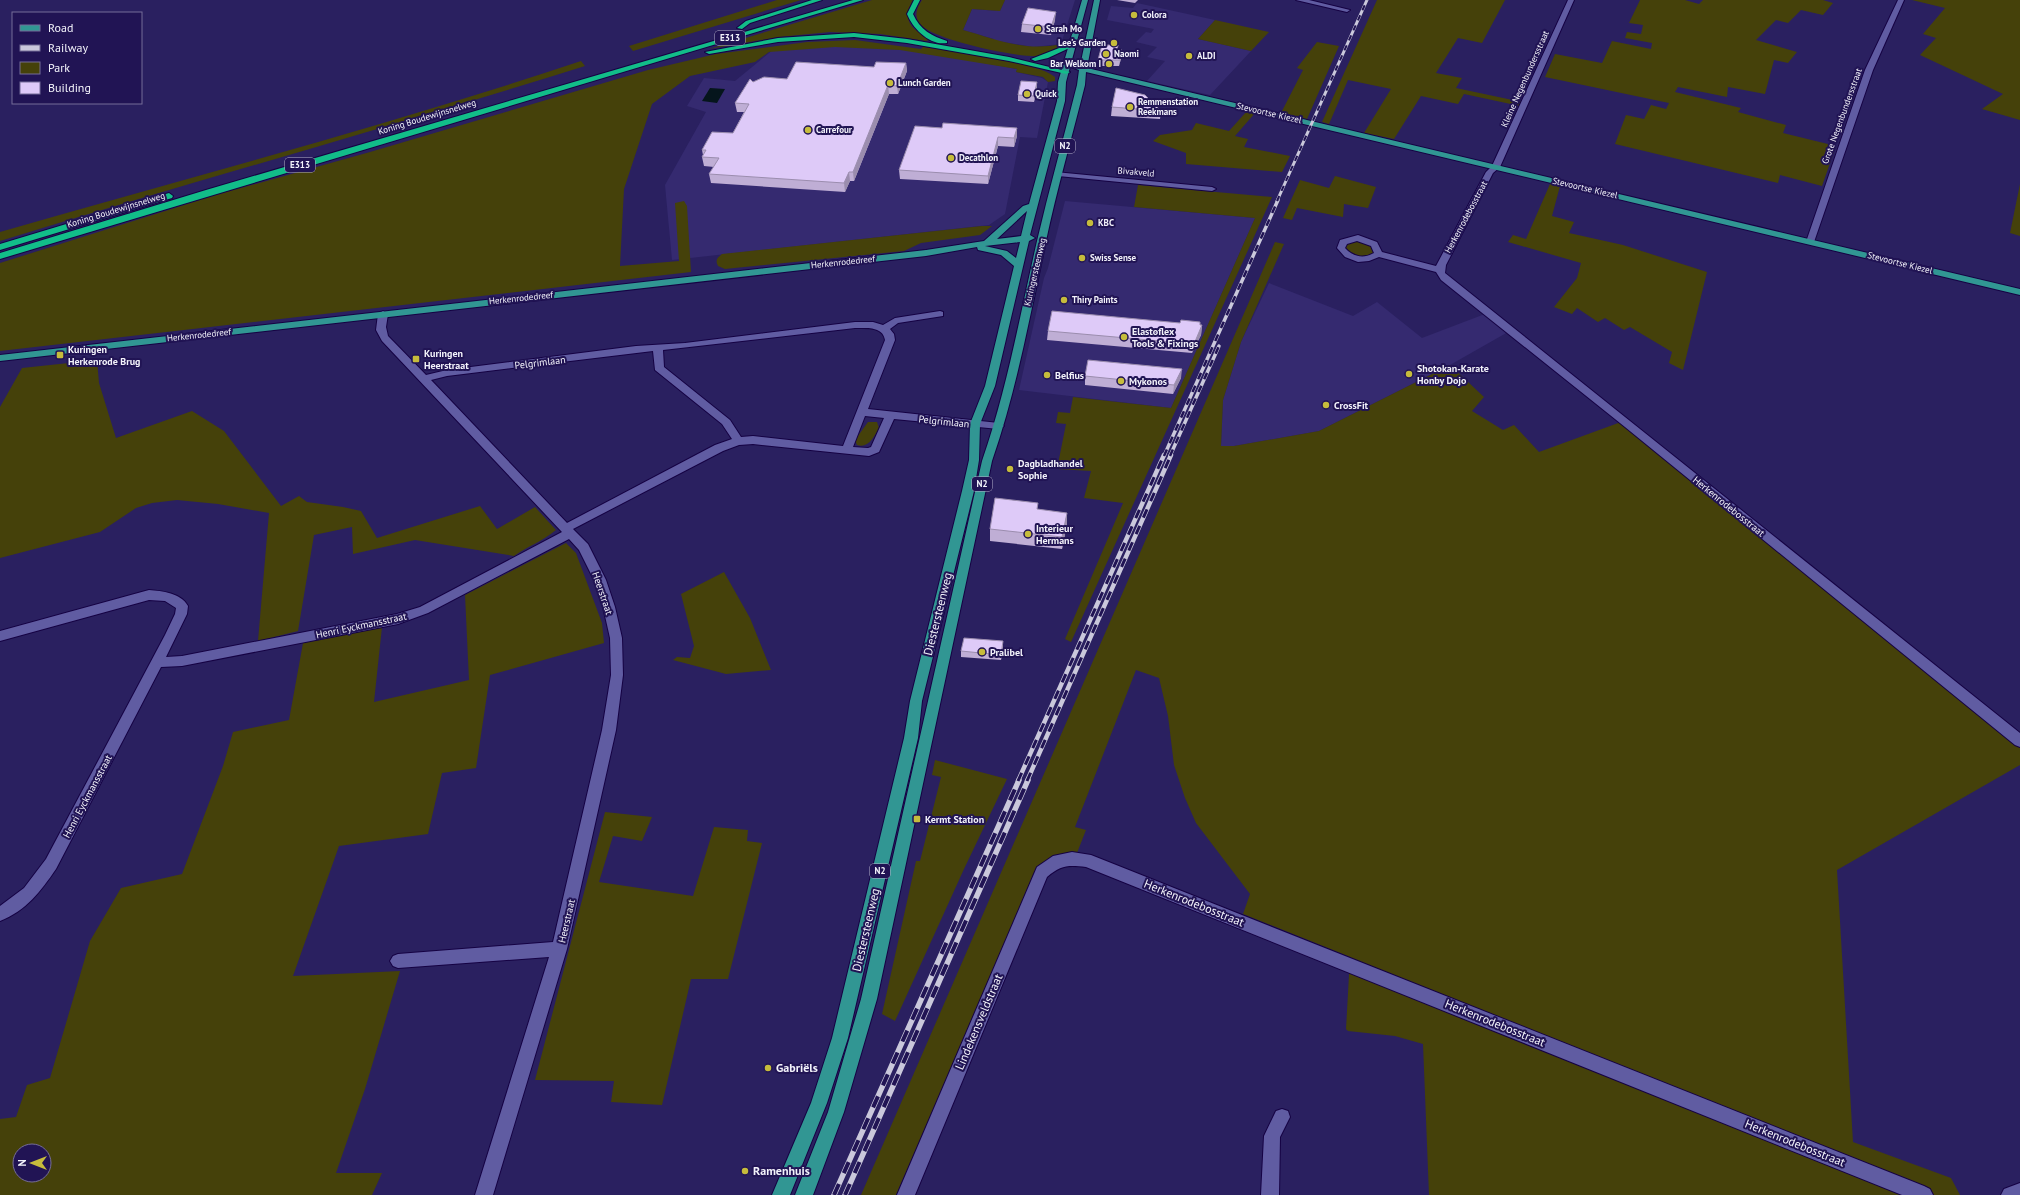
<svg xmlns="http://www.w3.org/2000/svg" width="2020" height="1195" font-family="'PT Sans',sans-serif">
<rect width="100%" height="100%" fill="#2a2060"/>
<g fill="#352a70">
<path d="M1005,0H1075L1061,44L1033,47L992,40L994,39L963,30L972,9L1000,11Z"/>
<path d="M1137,3L1215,20L1198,39L1251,51L1210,95L1147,81L1165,61L1147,57L1157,47L1136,42L1146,32L1151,33L1154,29L1107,20L1111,6L1133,8Z"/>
<path d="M835,45L902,48L1017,69L1016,72L1042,78L1048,82L1037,138L1020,137L1005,214L989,225L672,260L665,185L706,112L687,106L704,78L735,81L774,49Z"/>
<path d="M1065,201L1255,218L1171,408L1019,390L1044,278L1048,268Z"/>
<path d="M1269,283L1353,316L1377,302L1422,338L1485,314L1508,332L1450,365L1319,431L1234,446H1221L1223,400L1241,342Z"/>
</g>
<g fill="#45410a" fill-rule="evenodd">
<path d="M777,0H801L633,51L629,46Z"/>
<path d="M872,0H913C901,22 912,30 932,39L926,41L880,34L830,32L779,37L709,49Z"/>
<path d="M922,0H1005L1000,11L972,9L963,30C996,39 1024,52 1061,44V46C1053,51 1047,56 1038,56C1018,58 929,39 919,23C914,15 917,7 922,0Z"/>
<path d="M1377,0H1505L1482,43L1458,38L1436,73L1462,78L1456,88L1522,102L1520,106L1464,94L1458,104L1421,96L1394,139L1364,133L1391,89L1348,80L1329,124L1322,122Z"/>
<path d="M1640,0H1685L1699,4L1703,0H1823L1833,3L1823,15L1801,10L1788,23L1776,20L1756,40L1797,52L1788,63L1774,60L1765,94L1728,87L1727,97L1678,87L1675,92L1741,108L1738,112L1786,125L1783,133L1836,146L1822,186L1780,175L1778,183L1615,144L1626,115L1644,119L1651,105L1666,109L1669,103L1545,77L1555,54L1602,63L1612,41L1651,49L1652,43L1625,38L1627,32L1641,34L1643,25L1629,23Z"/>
<path d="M1912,0H2020V120L1982,109L2003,94L1920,55L1936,38L1923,34L1945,8Z"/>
<path d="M1215,20L1269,32L1251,51L1198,39Z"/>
<path d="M855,40L921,49L923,47C949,51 1039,62 1055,77V81L1048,82L1043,77L1016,72L1017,69L900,50L835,47L769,52L755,62L690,76L652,104L624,189L620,266L679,261L675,203L684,201L687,206L691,272L0,351V263L216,195L370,152L648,70L716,54L807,42Z"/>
<path d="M1317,42L1339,46L1307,119L1281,113L1303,70L1297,68Z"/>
<path d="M581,61L585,66C391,127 194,181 0,241V232C194,176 390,125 581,61Z"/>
<path d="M1247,111L1255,113L1235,136L1248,139L1244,147L1290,156L1282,172L1186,164V153L1153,141L1160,135L1192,130L1196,123L1229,131Z"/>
<path d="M1335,176L1376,187L1368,208L1344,204L1343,217L1297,208L1292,220L1283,218L1300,180L1329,188Z"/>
<path d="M1550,184L1560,186L1552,216L1574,222L1569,233L1623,245L1707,272L1683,370L1669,363L1672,352L1630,327L1624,330L1605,318L1598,322L1577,308L1572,314L1554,307L1577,278L1581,263L1508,242L1513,235L1526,239Z"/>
<path d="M2020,184V236L2010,233Z"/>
<path d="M1138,185L1272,197L1071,642L1065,639L1123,503L1084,498L1091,471L1057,469L1066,424L1056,423L1058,412L1070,413L1073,397L1171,408L1255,218L1134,207Z"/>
<path d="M982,226H992L980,235L921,243L904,251L725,269L718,266C715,260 717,258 722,254Z"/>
<path d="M1355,240L1372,246L1374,252C1365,261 1355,256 1345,251V245Z"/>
<path d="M1275,242L1284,244L1241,342L1223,400L1221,446H1234L1319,431L1450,365L1484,397L1472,411L1503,430L1514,425L1539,452L1621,422L2020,745V765L1837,870L1853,1142L1951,1178L1960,1195H1429L1423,1044L1395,1036L1348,1031L1346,1029L1350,957L1243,914L1250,894L1196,823L1185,798L1174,765L1168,716L1159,678L1136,670L1075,827L1086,830L1077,853C1060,854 1051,855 1038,868L896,1195H861Z"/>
<path d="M97,360L99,383L116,438L192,411L224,431L281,506L299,496L307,502L343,507L361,511L377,538L480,506L497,529L535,507L556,530C543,541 528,546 514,556L415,540L353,554L352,527L314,535L298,631L258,641L269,513L218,504L177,500L152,503L136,508L100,532L0,558V407L22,368Z"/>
<path d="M868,422H877L879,428C874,437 868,449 857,445L855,440Z"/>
<path d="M566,543L576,553L602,623L604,643L490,675L476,768L442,773L428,834L339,846L293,976L400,971L365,1089L336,1173H382L372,1195H0V1119L16,1117L27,1085L50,1078L90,941L121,888L182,874L223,766L233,732L289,720L303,643L382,627L374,702L469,680L465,595ZM20,1151H44V1175H20Z"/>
<path d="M724,572L750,618L771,670L726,674L673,660L677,657L690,658L694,646L681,594Z"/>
<path d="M935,760L1007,779L964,869L895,1021L882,1014L916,861H920L941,777L932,775Z"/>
<path d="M605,812L652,817L642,841L613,836L599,882L693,896L714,827L748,830L747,841L762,843L728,979H691L662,1105L611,1102L614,1081L535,1080Z"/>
</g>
<path fill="#05151c" d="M710,88L725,89L717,103L702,101Z"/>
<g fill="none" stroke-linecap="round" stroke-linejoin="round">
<g stroke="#150243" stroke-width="2">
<g id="minor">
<path d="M1296,0H1309L1350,10L1347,12Z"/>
<path d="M1568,0H1574L1500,167L1493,173L1446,265L1445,273L2020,733V747L2015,745L1625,427L1441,280L1436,272L1379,257L1369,261L1358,262L1345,257L1337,248L1340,240L1358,235L1377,242L1382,252L1436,266L1486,172L1492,166ZM1357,241L1371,246L1374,253C1364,259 1353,257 1345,248L1347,244Z"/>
<path d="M1898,0H1904L1873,70L1814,242L1813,244H1807L1806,242L1865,70Z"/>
<path d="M1055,172L1212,187L1216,189L1212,191L1058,176L1054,174Z"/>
<path d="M383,311L388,314L386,327L388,336L426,375L447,370L636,346L685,343L855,322H873L883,325L895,318L940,311L943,312V316L898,323L890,329L894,334L895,340L868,409L999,423L1004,426L999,429L894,419L879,452L869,456L753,444L739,445L723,451L573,529L588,544L606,580L615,607L622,638L623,675L616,730L567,949L493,1195H475L549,957L398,968L393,966L390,961L393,956L398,954L553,942L602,730L611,675L610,638L603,607L594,580L579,550L569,539L428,613L398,624L182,666L161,667L56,869C41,891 26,911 0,921V906L24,888L46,859L165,635L175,614L176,608L165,601L149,600L0,641V631L149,590C162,591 181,593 188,606L187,614L166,657L182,656L397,614L420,607L562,532L382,341L376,330L378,314ZM855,328C866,328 883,326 885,340L843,446L753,436L741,437L730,420L664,367L663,350ZM653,351L655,370L722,424L732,439L715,445L567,523L431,380L447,376ZM865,416L884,418L871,447L868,448L853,447Z"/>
<path d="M1072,852L1091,855L1924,1186L1930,1189L1933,1195H1902L1086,867C1068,865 1061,865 1047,877L915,1195H897L1037,867L1053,856Z"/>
<path d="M1282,1109L1288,1111L1290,1117L1280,1137L1279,1195H1261L1264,1136L1276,1111Z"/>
<path d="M2020,1183V1195H2001L2004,1189Z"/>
</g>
</g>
<g stroke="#150243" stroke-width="2">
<g id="major">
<path d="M1082,0H1088L1066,82L1065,101L1030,235L1035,238L1029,241L995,386L980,424L979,460L974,491L922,701L918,738L848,1038L827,1103L790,1195H772L811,1103L832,1038L904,738L910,701L962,491L969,460L970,424L985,386L1014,266L1001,255L978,250L977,247L926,256L0,361V355L926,250L984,241L1023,206L1029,204L1057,101L1058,82ZM1027,211L1021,236L997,239ZM1020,242L1016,258L1007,251L985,246Z"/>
<path d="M1094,0H1100L1087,68L2020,289V295L1086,72L1085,85C1072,137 1057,189 1046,241C1030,315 1017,389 992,461L877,999L844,1112L813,1195H795L828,1112L861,999L982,461C1007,389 1020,315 1037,241C1049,189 1064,137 1077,85L1079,70L1071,67L1075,65L1080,66Z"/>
</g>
</g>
<g stroke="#150243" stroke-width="2">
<g id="highway">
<path d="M812,0H822L750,23L742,29L737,28L746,21Z"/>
<path d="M853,0H863L0,259V253L206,190Z"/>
<path d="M914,0H920L913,14C920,30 932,36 947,41V43C930,46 913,29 907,14Z"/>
<path d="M854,33L907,39L1009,57L1070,72L1066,74L1009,61L907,43L854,37L778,42L709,54L705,52L778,38Z"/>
<path d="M1072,43L1078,44L1048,58L1035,61L1031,59Z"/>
<path d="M169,193L173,196L172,198L0,250V244Z"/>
</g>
</g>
<use href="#minor" fill="#605ca2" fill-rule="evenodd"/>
<use href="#major" fill="#319693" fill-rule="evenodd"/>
<use href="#highway" fill="#12bd89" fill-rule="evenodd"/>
<g stroke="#cac8db" stroke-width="3">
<path id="rail-far3" d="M1277,201L1367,0"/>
</g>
<g stroke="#cac8db" stroke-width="3.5">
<g id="rail-far2">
<path d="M1164,456L1278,200"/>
<path d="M1170,456L1219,346"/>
</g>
</g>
<g stroke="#cac8db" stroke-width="4.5">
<g id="rail-far1">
<path d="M1018,781L1164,455"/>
<path d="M1027,781L1171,455"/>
</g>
</g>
<g stroke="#cac8db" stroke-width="5.5">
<g id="rail">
<path d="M834,1195L1019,780"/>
<path d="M845,1195L1028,780"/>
</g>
</g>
<use href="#rail-far3" stroke="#211454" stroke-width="2" stroke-dasharray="5.5" stroke-linecap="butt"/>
<use href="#rail-far2" stroke="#211454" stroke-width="2.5" stroke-dasharray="7" stroke-linecap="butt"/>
<use href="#rail-far1" stroke="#211454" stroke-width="3" stroke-dasharray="9" stroke-linecap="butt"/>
<use href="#rail" stroke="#211454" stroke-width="4" stroke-dasharray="12" stroke-linecap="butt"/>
</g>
<g fill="#bfaed5">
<path d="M1117,0H1138L1135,3Z"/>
<path d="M1055,20L1051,35L1021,32L1022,24Z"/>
<path d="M1118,45V50H1122V55L1119,66H1098V60Z"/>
<path d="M906,63L907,71L898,94H889L854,181H850L845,192L711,183L709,174L714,167L704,166L702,157L703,155L702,150L733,133L744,112H737L735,103L753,82L787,79L874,67Z"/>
<path d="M1037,88L1034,102L1018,101V95Z"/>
<path d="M1112,107L1161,111L1160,119L1111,116Z"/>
<path d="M942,128H1017V136L1014,147L998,146L988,184L900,179L899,170Z"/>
<path d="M1180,323L1202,325L1201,335L1192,353L1047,340L1048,331Z"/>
<path d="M1085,376L1181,378L1173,394L1085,385Z"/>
<path d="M1038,509L1067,525L1062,549L990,541V529Z"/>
<path d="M1003,641V647L1001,660L961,657V651Z"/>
</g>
<g fill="#9b8dae">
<path d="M1056,12L1055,20L1051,35V27Z"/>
<path d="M1122,50V55L1119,66L1120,60Z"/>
<path d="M906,63L907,71L898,94L897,86Z"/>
<path d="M1037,82V88L1034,102V96Z"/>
<path d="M888,85L889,94L854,181L853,172Z"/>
<path d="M1017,128V136L1014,147V138Z"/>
<path d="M998,137V146L988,184V176Z"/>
<path d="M849,172L850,181L845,192L844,183Z"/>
<path d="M1202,325L1201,335L1192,353L1194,344Z"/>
<path d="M1182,369L1181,378L1173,394L1174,385Z"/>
<path d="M1067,513V525L1062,549V537Z"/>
<path d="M1003,641V647L1001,660V655Z"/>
</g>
<g fill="#decaf8" stroke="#9b8dae">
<path d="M1028,8L1056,12L1051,27L1022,24Z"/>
<path d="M1102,45H1118L1117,50H1122L1120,60H1098Z"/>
<path d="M796,62L874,67L876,62L906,63L897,86L888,85L853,172H849L844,183L709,174L719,158L702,157L706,150H702L712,132L733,133L749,104L735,103L750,79L753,82L764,77L787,79Z"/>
<path d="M1021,81L1037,82L1034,96L1018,95Z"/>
<path d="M1116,88L1145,95L1161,111L1112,107Z"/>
<path d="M943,123L1017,128L1014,138L998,137L988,176L899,170L915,126L942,128Z"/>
<path d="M1052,311L1180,323L1181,320L1200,322V325H1202L1194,344L1048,331Z"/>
<path d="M1088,360L1182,369L1174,385L1085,376Z"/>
<path d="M995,498L1038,503L1037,509L1067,513L1062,537L990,529Z"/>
<path d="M964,638L1003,641L1001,655L961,651Z"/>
</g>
<g fill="#c6bc3c" stroke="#211454" stroke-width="1.5">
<circle cx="1134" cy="15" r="4"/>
<circle cx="1038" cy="29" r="4"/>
<circle cx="1114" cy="43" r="4"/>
<circle cx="1106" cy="54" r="4"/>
<circle cx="1189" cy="56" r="4"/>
<circle cx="1109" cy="64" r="4"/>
<circle cx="890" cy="83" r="4"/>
<circle cx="1027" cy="94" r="4"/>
<circle cx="1130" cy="107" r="4"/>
<circle cx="808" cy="130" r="4"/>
<circle cx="951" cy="158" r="4"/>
<circle cx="1090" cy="223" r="4"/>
<circle cx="1082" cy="258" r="4"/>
<circle cx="1064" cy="300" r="4"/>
<circle cx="1124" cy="337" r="4"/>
<rect x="56" y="351" width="8" height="8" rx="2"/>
<rect x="412" y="355" width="8" height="8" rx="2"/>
<circle cx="1409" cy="374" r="4"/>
<circle cx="1047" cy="375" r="4"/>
<circle cx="1121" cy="381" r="4"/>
<circle cx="1326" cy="405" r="4"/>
<circle cx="1010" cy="469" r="4"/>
<circle cx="1028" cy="534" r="4"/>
<circle cx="982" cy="652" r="4"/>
<rect x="913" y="815" width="8" height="8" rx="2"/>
<circle cx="768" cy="1068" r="4"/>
<circle cx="745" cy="1171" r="4"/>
</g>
<g text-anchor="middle" stroke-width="4" stroke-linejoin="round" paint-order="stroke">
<g font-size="9" font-weight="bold" fill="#f3f3fb" stroke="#211454" text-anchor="start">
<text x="1142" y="18">Colora</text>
<text x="1046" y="32">Sarah Mo</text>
<text x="1106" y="46" text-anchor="end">Lee's Garden</text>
<text x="1114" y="57">Naomi</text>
<text x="1197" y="59">ALDI</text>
<text x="1101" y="67" text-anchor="end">Bar Welkom I</text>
<text x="898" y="86">Lunch Garden</text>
<text x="1035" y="97">Quick</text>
<text x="1138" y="105">Remmenstation<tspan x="1138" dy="10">Reekmans</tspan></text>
<text x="816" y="133">Carrefour</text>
<text x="959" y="161">Decathlon</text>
<text x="1098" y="226">KBC</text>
<text x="1090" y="261">Swiss Sense</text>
<text x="1072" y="303">Thiry Paints</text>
</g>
<g fill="#211454" stroke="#b4b0c9" stroke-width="1">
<rect x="715" y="31" width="30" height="14" rx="3"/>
<rect x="1055" y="139" width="20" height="14" rx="3"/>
<rect x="285" y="158" width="30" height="14" rx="3"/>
<rect x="972" y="477" width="20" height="14" rx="3"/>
<rect x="870" y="864" width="20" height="14" rx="3"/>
</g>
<g font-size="9" font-weight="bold" fill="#f3f3fb">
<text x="730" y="41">E313</text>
<text x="1065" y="149">N2</text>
<text x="300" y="168">E313</text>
<text x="982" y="487">N2</text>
<text x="880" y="874">N2</text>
</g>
<g font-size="9" fill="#f3f3fb" stroke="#211454">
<text transform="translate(1525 79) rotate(-66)" y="3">Kleine Negenbundersstraat</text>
<text transform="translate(1269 113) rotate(13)" y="3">Stevoortse Kiezel</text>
<text transform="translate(1842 116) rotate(-70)" y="3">Grote Negenbundersstraat</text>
<text transform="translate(427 117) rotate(-17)" y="3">Koning Boudewijnsnelweg</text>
<text transform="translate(1136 172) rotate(5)" y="3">Bivakveld</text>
<text transform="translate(1585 188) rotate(13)" y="3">Stevoortse Kiezel</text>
<text transform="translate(116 210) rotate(-17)" y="3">Koning Boudewijnsnelweg</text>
<text transform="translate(1466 217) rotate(-62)" y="3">Herkenrodebosstraat</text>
<text transform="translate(843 262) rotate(-6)" y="3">Herkenrodedreef</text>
<text transform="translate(1900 263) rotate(14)" y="3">Stevoortse Kiezel</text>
<text transform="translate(1035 272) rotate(-77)" y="3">Kuringersteenweg</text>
<text transform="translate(521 298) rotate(-6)" y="3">Herkenrodedreef</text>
<text transform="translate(199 335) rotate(-6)" y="3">Herkenrodedreef</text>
</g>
<g font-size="10" font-weight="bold" fill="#f3f3fb" stroke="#211454" text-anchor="start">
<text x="1132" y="335">Elastoflex<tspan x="1132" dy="12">Tools &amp; Fixings</tspan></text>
<text x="68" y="353">Kuringen<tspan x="68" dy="12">Herkenrode Brug</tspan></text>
<text x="424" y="357">Kuringen<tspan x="424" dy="12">Heerstraat</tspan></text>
<text x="1417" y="372">Shotokan-Karate<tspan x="1417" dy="12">Honby Dojo</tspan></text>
<text x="1055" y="379">Belfius</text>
<text x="1129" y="385">Mykonos</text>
<text x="1334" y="409">CrossFit</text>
<text x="1018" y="467">Dagbladhandel<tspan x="1018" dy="12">Sophie</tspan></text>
<text x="1036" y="532">Interieur<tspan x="1036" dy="12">Hermans</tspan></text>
<text x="990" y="656">Pralibel</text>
<text x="925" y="823">Kermt Station</text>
</g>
<g font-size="10" fill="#f3f3fb" stroke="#211454">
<text transform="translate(540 362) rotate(-7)" y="4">Pelgrimlaan</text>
<text transform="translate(944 421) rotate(6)" y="4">Pelgrimlaan</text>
<text transform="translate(1729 506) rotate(39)" y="4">Herkenrodebosstraat</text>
<text transform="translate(603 593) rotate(71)" y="4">Heerstraat</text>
<text transform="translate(361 625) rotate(-12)" y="4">Henri Eyckmansstraat</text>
<text transform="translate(87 796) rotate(-62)" y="4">Henri Eyckmansstraat</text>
<text transform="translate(566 921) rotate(-77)" y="4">Heerstraat</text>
</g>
<g font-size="12" fill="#f3f3fb" stroke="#211454">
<text transform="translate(938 614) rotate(-76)" y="4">Diestersteenweg</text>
<text transform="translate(1194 903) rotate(22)" y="4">Herkenrodebosstraat</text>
<text transform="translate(866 930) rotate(-77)" y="4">Diestersteenweg</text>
<text transform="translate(979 1022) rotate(-67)" y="4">Lindekensveldstraat</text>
<text transform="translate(1495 1023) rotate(22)" y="4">Herkenrodebosstraat</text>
<text transform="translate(1795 1143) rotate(22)" y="4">Herkenrodebosstraat</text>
</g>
<g font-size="12" font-weight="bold" fill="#f3f3fb" stroke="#211454" text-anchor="start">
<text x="776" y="1072">Gabriëls</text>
<text x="753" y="1175">Ramenhuis</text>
</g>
</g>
<rect x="12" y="12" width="130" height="92" fill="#211454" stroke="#756d97"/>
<rect x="20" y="25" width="20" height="6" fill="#319693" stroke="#756d97"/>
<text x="48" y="32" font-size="12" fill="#f3f3fb">Road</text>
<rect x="20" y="45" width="20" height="6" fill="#cac8db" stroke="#756d97"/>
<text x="48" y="52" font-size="12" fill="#f3f3fb">Railway</text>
<rect x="20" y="62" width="20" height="12" fill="#45410a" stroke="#756d97"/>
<text x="48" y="72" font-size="12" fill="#f3f3fb">Park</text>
<rect x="20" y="82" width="20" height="12" fill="#decaf8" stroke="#756d97"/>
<text x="48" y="92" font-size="12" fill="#f3f3fb">Building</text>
<g transform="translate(32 1163) rotate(270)"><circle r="19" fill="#211454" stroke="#756d97"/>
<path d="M0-3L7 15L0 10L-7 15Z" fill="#c6bc3c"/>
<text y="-6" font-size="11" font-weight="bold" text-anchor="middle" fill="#f3f3fb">N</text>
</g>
</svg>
